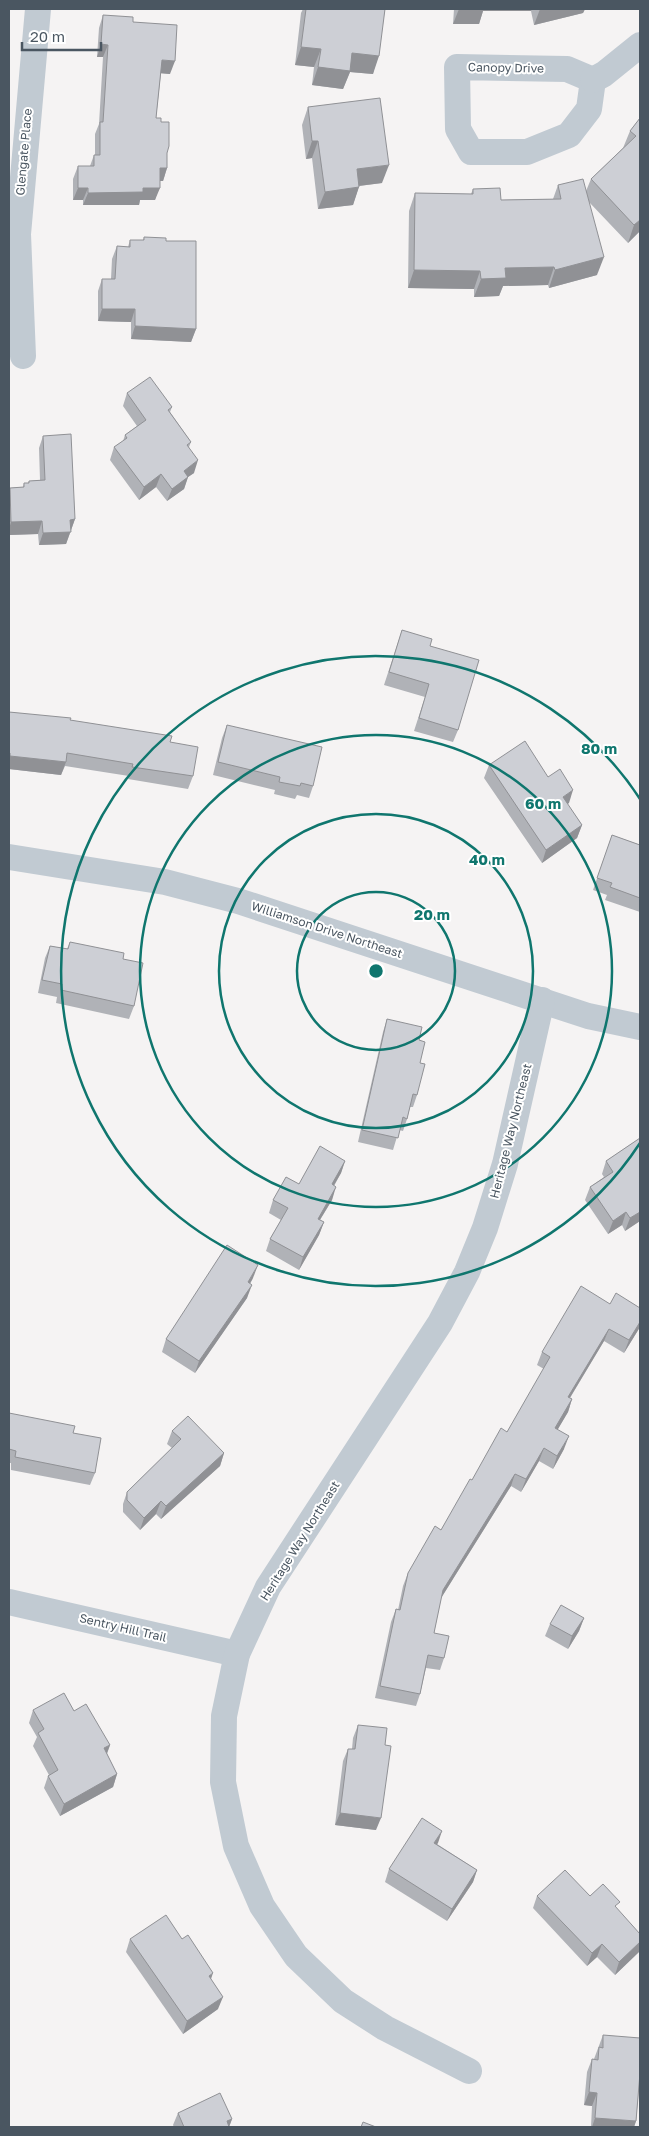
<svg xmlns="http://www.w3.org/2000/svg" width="649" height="2136" font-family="'Golos Text',sans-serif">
<rect width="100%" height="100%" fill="#f5f3f3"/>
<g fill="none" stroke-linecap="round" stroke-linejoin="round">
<g stroke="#c1cad2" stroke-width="26">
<path d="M457,67L567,69L593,80L589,109L569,135L527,152H471L458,129Z"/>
<path d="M593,80L604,74L640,45"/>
<path d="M23,356L18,234L38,9"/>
<path d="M9,857L165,882L238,901L588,1016L640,1027"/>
<path d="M9,1602L237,1654"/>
<path d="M469,2071L385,2028L343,2001L296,1956L262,1906L236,1846L223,1782L224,1716L237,1654L268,1587L440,1323L467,1272L485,1228L505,1164L542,1000"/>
</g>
</g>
<g fill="#b0b2b7">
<path d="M303,9H385L373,74L350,72L343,89L312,85L314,67L295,65L301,13Z"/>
<path d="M454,9H585L583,13L534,25L531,11H483L479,24H453Z"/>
<path d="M103,15L133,22L170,74L161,73L156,118L161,122L167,153V168L163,181H160L155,200H140L139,205H83V200H73V179L78,166H90L94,155H95V134L99,124L103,57H97L99,28Z"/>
<path d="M308,107L382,183L359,186L353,205L318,209L312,158L306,159L302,125Z"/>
<path d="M640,118V231L628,243L589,202L597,275L549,288L548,285L503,286L499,296L474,297V289L408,288L409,211L415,193L471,194L473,189L501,200L553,199L558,185L586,191L591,179L623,148L630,131Z"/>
<path d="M144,237L166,241L196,329L191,342L131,339V322L98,321V291L102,279H111L112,259L117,246L128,247L130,240H143Z"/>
<path d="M127,393L172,407L170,412L191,442L189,447L194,473L188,477L184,489L167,501L156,487L139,500L110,460L114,447L123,441L125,435L137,426L123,406Z"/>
<path d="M43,436L75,519L66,544L39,545L38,534L9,535V490L10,488L23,487L24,483H28L29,481L40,480L39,448Z"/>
<path d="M402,630L430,646L458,730L453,742L414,731L425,697L384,685Z"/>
<path d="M9,712L70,720L170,742L193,776L188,789L128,779L129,776L65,766L61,775L9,769Z"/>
<path d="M227,725L313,786L309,798L297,795L295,799L274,794L275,790L213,775L222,738Z"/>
<path d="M489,765L548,777L569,803L567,804L582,825L577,838L542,863L484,778Z"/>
<path d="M612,835L640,845V912L605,900L607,895L593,890Z"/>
<path d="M70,942L123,959L134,1006L129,1019L56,1003L57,997L38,993L45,958L50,946L67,949Z"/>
<path d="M387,1019L419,1040L420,1063L417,1095L413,1107H410L407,1119L403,1131L399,1130L393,1150L358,1142L383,1032Z"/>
<path d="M640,1138V1221L625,1231L622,1225L608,1234L585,1200L590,1187L604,1177L602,1174L606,1161Z"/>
<path d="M345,1161L341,1173L334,1186L332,1200L320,1220L324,1222L319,1235L299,1270L266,1251L270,1239L281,1220L269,1213L273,1200L299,1184Z"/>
<path d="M253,1278L250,1284L247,1298L195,1373L162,1352L166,1339Z"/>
<path d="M610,1304L640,1308V1327L624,1353L604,1341L570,1398L572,1399L568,1412L557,1430L564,1449L553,1469L539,1461L521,1492L511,1486L441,1598L434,1633L444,1658L440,1670L426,1668L420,1694L416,1706L375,1698L391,1622L396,1609L398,1610L403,1586L408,1573L441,1530L472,1480L507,1432L544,1369L537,1365L542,1352Z"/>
<path d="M9,1413L73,1433L95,1473L90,1485L11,1470V1463H9Z"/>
<path d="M172,1431L224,1453L220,1466L161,1519L156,1514L140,1530L123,1512V1504L127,1492L172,1448L167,1444Z"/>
<path d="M584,1618L579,1631L568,1649L545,1636L550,1624Z"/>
<path d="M33,1710L74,1711L110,1745L107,1754L117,1774L113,1787L60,1816L44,1788L48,1776L49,1775L33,1746L37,1737L29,1723Z"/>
<path d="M358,1725L376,1830L335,1825L343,1761L348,1749H352L353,1738Z"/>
<path d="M437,1844L477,1870L473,1882L447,1921L385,1882L389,1869Z"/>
<path d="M537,1896H590L617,1909L640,1951L615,1975L597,1957L587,1966L533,1908Z"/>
<path d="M130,1939L211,1980L218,2009L183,2034L126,1952Z"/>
<path d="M603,2035L640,2078L636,2121L634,2127H591L592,2106L584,2105L587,2072L592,2059H594Z"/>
<path d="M178,2113L232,2119L229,2127H174L173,2125Z"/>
</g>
<g fill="#909195">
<path d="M459,9H532L531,11H483L479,24H453Z"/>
<path d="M540,9H585L583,13L534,25Z"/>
<path d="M101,44L108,45L103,57H97Z"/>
<path d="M301,47L321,49L314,67L295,65Z"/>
<path d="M352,53L379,56L373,74L350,72L343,89L312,85L318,67Z"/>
<path d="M162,60L175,61L170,74L157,73Z"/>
<path d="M312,141H318L312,158L306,159Z"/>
<path d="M389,165L382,183L350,187L357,169Z"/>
<path d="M160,168H167L163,181H155Z"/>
<path d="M359,187L353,205L318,209L325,192Z"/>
<path d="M78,188H88L83,200H73Z"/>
<path d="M143,188H160L155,200H140L139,205H83L88,193Z"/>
<path d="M640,220V231L628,243L634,225Z"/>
<path d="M604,257L597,275L549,288L555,270Z"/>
<path d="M554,267L548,285L503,286L499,296L474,297L481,279L505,268Z"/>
<path d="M414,270L480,271L474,289L408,288Z"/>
<path d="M102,309H135L131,322L98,321Z"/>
<path d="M135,326L196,329L191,342L131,339Z"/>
<path d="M198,460L194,473L188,477L184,489L167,501L172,489L184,471Z"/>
<path d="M161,474L156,487L139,500L144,487Z"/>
<path d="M75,519L66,544L39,545L43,533L70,520Z"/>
<path d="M42,521L38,534L9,535V529L11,522Z"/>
<path d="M10,756L66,762L61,775L9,769V760Z"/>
<path d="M573,790L569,803L558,810L563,797Z"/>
<path d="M582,825L577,838L542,863L546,850Z"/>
<path d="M345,1161L341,1173L327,1197L332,1184Z"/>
<path d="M336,1187L332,1200L313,1231L318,1219Z"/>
<path d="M626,1212L622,1225L608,1234L613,1221Z"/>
<path d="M640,1212V1221L625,1231L630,1218Z"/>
<path d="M324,1222L319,1235L299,1270L303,1257Z"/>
<path d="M258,1265L253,1278L243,1295L248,1282Z"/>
<path d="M252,1285L247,1298L195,1373L199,1361Z"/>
<path d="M640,1322V1327L624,1353L629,1340Z"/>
<path d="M609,1329L604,1341L563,1409L568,1397Z"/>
<path d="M572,1399L568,1412L551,1441L555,1428Z"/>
<path d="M569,1436L564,1449L553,1469L557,1456Z"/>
<path d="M544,1448L539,1461L521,1492L526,1479Z"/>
<path d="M224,1453L220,1466L161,1519L166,1506Z"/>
<path d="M515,1474L511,1486L438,1603L443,1590Z"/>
<path d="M161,1501L156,1514L140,1530L144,1518Z"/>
<path d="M584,1618L579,1631L568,1649L572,1636Z"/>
<path d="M110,1745L105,1758L104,1748Z"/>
<path d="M117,1774L113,1787L60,1816L64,1804Z"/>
<path d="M340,1813L381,1818L376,1830L335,1825Z"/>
<path d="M442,1831L438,1843L430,1855L434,1843Z"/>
<path d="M477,1870L473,1882L447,1921L452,1909Z"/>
<path d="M640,1942V1951L615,1975L619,1962Z"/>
<path d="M602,1944L597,1957L587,1966L592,1953Z"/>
<path d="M213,1973L209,1985V1976Z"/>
<path d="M223,1997L218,2009L183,2034L187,2021Z"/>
<path d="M589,2092L597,2093L592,2106L584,2105Z"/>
<path d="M595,2118L636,2121L634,2127H592Z"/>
<path d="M232,2119L229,2127L227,2121Z"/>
</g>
<g fill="#cdcfd5" stroke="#909195">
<path d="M306,9H385L379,56L352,53L350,71L318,67L321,49L301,47Z"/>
<path d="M103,15L133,17V22L177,25L175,61L162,60L156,118H161V122H169V146L167,153V168H160V188H143V192L88,193V188H78V166H94V155H100V122H103L108,45L101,44Z"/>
<path d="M380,98L389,165L357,169L359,187L325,192L318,141H312L308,107Z"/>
<path d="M640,118V220L634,225L591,179L636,136L630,131Z"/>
<path d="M583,179L604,257L555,270L554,267L505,268L506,278L481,279L480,271L414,270L415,193L473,194V189L500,188L501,200L561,199L558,185Z"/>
<path d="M144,237L166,238V241H196V329L135,326V309H102V279H115L117,246L130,247V240H144Z"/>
<path d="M150,377L172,407L168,410L191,442L187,445L198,460L184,471L188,477L172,489L161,474L144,487L114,447L127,438L125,435L146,420L127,393Z"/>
<path d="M71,434L75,519L70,520L71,532L43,533L42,521L11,522L10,488L24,487V483H29V481L45,480L43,436Z"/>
<path d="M402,630L432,639L430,646L479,660L458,730L419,718L429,684L389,672Z"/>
<path d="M9,712L71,718L70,720L172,736L170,742L198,747L193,776L132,767L133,764L67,753L66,762L10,756V753H9Z"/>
<path d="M227,725L322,747L313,786L301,783L300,786L279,782L280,777L218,762Z"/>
<path d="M525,741L548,777L560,769L573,790L563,797L582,825L546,850L489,765Z"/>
<path d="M612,835L640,845V898L610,887L612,883L597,878Z"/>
<path d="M70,942L124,953L123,959L143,963L134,1006L61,990L62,984L42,980L50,946L68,949Z"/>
<path d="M387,1019L422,1027L419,1040L425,1042L420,1063L425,1064L417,1095L413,1094L407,1119L403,1117L398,1138L362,1130Z"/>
<path d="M640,1138V1212L630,1218L626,1212L613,1221L590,1187L613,1172L606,1161Z"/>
<path d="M320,1146L345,1161L332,1184L336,1187L318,1219L324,1222L303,1257L270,1239L288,1208L273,1200L286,1177L299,1184Z"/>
<path d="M227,1245L258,1265L248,1282L252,1285L199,1361L166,1339Z"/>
<path d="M581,1286L610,1304L616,1293L640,1308V1322L629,1340L609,1329L568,1397L572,1399L555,1428L569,1436L557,1456L544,1448L526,1479L515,1474L443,1590L434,1633L449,1636L444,1658L428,1655L420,1694L380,1686L396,1609L400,1610L408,1573L435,1526L441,1530L470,1479L472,1480L501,1428L507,1432L550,1357L542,1352Z"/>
<path d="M9,1413L75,1426L73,1433L101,1438L95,1473L15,1457L16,1451L9,1449Z"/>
<path d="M188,1416L224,1453L166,1506L161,1501L144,1518L127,1500V1492L181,1439L172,1431Z"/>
<path d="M561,1605L584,1618L572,1636L550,1624Z"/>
<path d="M64,1693L74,1711L86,1704L110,1745L104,1748L117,1774L64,1804L48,1776L58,1770L38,1733L44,1729L33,1710Z"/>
<path d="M358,1725L387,1728L385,1745L391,1746L381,1818L340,1813L348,1749H355Z"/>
<path d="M422,1818L442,1831L434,1843L477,1870L452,1909L389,1869Z"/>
<path d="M565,1870L590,1896L603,1884L620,1902L615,1906L640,1934V1942L619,1962L602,1944L592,1953L537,1896Z"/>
<path d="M166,1915L182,1939L188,1935L213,1973L209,1976L223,1997L187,2021L130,1939Z"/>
<path d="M603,2035L640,2038V2073L636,2121L595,2118L597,2093L589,2092L592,2059L598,2060L599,2047L603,2048Z"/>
<path d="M220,2093L232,2119L227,2121L229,2127H184L178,2113Z"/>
<path d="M363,2122L376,2127H361Z"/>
</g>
<g fill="none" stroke="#0f766e" stroke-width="2.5">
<circle cx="376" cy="971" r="79"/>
<circle cx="376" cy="971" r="157"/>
<circle cx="376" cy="971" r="236"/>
<path d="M640 1143A315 315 0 1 1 640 799"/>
</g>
<g text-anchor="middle" stroke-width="4" stroke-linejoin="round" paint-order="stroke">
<g font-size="12" fill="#4a5661" stroke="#fff">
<text transform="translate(506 68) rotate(1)" y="4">Canopy Drive</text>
<text transform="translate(24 152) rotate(-85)" y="4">Glengate Place</text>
<text transform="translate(327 930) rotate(18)" y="4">Williamson Drive Northeast</text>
<text transform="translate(511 1131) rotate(-76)" y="4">Heritage Way Northeast</text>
<text transform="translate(300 1541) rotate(-58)" y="4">Heritage Way Northeast</text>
<text transform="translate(123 1628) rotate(13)" y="4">Sentry Hill Trail</text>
</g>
</g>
<circle cx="376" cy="971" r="8" fill="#0f766e" stroke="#fff" stroke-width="2.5"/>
<g font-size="15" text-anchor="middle" font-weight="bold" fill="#0f766e" stroke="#fff" stroke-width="4" stroke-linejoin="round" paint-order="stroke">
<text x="599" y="754">80 m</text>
<text x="543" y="809">60 m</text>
<text x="487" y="865">40 m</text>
<text x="432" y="920">20 m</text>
</g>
<rect width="649" height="2136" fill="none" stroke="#4a5661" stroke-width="20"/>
<path d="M22 42v8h79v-8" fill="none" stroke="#4a5661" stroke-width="2.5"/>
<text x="30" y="42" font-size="15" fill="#4a5661" stroke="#ffffff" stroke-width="4" paint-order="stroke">20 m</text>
</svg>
